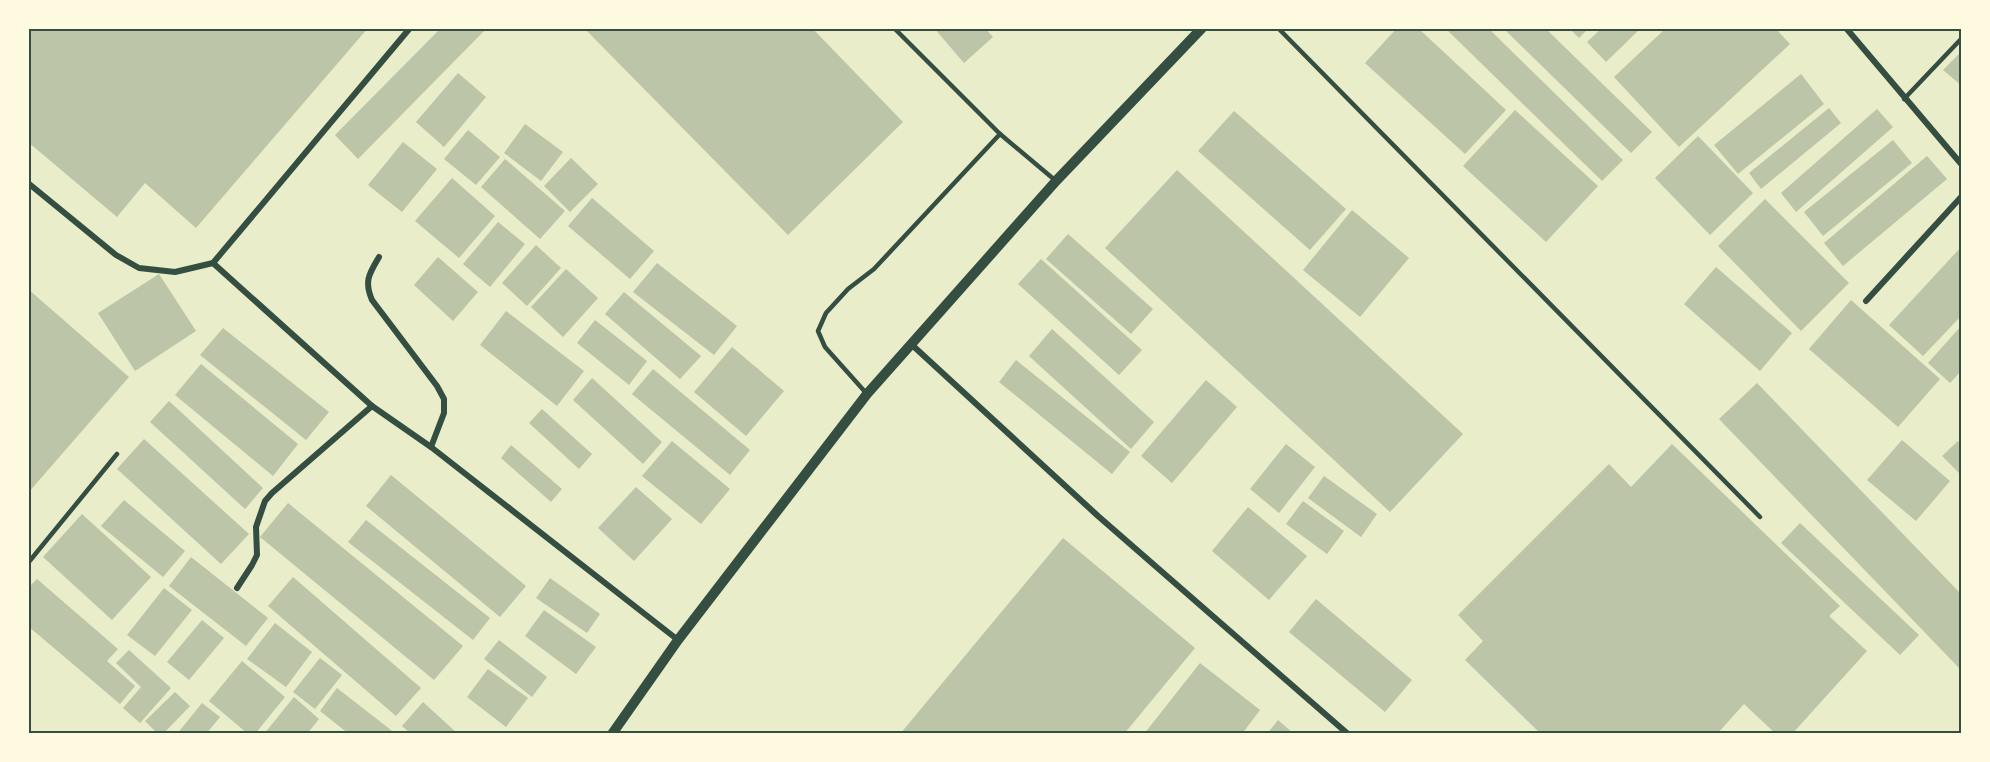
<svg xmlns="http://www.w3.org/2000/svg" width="1990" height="762" font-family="'Public Sans',sans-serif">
<rect width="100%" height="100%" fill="#e9edc9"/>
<g fill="#bcc5a7">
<path d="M28,28H368L196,228L145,183L117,217L28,142Z"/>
<path d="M441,28H487L358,159L335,135Z"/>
<path d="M584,28H812L903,122L788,235Z"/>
<path d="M934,28H985L993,37L964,63Z"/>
<path d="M1397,28H1418L1506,110L1465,154L1365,63Z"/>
<path d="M1445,28H1488L1623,160L1602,181Z"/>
<path d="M1503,28H1545L1652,132L1631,153Z"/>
<path d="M1569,28H1589L1579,38Z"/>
<path d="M1602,28H1641L1606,62L1587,42Z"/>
<path d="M1666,28H1775L1790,44L1679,147L1614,77Z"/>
<path d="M1962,51V86L1943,70Z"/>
<path d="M458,73L486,97L444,147L416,122Z"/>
<path d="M1801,74L1824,104L1738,174L1714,145Z"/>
<path d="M1829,108L1841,123L1761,189L1749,173Z"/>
<path d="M1877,109L1893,127L1796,212L1781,193Z"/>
<path d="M1515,110L1598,186L1546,242L1463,166Z"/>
<path d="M1234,111L1346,209L1310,250L1198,151Z"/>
<path d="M525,124L563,152L541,181L504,153Z"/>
<path d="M468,130L500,157L476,185L444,159Z"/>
<path d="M1698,136L1753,193L1710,235L1655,178Z"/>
<path d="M1893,140L1912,163L1823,236L1804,212Z"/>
<path d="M403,142L437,169L402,212L368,185Z"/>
<path d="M1927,156L1947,179L1843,266L1824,243Z"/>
<path d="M571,158L598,184L570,212L544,186Z"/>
<path d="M505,159L565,211L540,239L481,187Z"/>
<path d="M1177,170L1463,434L1390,512L1105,248Z"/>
<path d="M452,178L495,216L459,258L415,221Z"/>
<path d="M592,198L654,251L630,279L568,226Z"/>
<path d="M1765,199L1849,283L1801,331L1718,246Z"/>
<path d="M1352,210L1409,258L1360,317L1303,270Z"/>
<path d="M498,222L525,244L490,287L463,264Z"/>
<path d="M1068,234L1153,309L1131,334L1046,259Z"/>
<path d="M536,245L561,268L527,306L502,283Z"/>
<path d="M1962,246V315L1923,356L1889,325Z"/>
<path d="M438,257L478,292L453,321L414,285Z"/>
<path d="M1041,259L1142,350L1119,375L1018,284Z"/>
<path d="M657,263L737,326L714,355L633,292Z"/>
<path d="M1716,267L1792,333L1760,371L1684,304Z"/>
<path d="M566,269L598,298L563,337L531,307Z"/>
<path d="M159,274L196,331L135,371L98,313Z"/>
<path d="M28,289L129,377L28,493Z"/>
<path d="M624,292L701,356L680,379L605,314Z"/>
<path d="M1851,300L1940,379L1898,427L1809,349Z"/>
<path d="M506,311L584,371L557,406L480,345Z"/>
<path d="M595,320L647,361L629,385L577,343Z"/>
<path d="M1962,325V370L1950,383L1928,363Z"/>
<path d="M223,328L329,412L306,440L200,355Z"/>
<path d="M1052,329L1154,422L1131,449L1029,356Z"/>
<path d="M732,347L784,391L746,436L694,392Z"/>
<path d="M1016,360L1130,452L1112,474L999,382Z"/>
<path d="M201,364L298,444L273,476L175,395Z"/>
<path d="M653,369L750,450L730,475L632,394Z"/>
<path d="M592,378L662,442L643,464L573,400Z"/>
<path d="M1206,380L1237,407L1172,483L1141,456Z"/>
<path d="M1757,383L1962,595V671L1719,419Z"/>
<path d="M169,401L263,488L245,509L150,422Z"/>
<path d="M542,409L592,454L579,469L529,423Z"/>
<path d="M144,439L249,534L221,564L117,469Z"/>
<path d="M1902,440L1950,481L1916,521L1867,480Z"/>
<path d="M672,441L730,489L701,524L642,476Z"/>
<path d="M1958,441L1962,444V476L1942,456Z"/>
<path d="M1286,444L1315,467L1279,513L1250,489Z"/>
<path d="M1672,444L1840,606L1829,616L1867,651L1792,734H1776L1744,704L1717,734H1541L1465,660L1483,641L1458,615L1609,464L1631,487Z"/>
<path d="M511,445L562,489L551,502L501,458Z"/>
<path d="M391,475L526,586L500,617L366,506Z"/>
<path d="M1324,476L1377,514L1361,537L1308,498Z"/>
<path d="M636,487L672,519L634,561L598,528Z"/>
<path d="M124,500L185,551L163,577L101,526Z"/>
<path d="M1303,501L1344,531L1327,554L1286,524Z"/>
<path d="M288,503L463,646L434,680L260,537Z"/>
<path d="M1248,507L1307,556L1269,600L1212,551Z"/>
<path d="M82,514L151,577L112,620L43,557Z"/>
<path d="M366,520L490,618L473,640L348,542Z"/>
<path d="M1800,523L1919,635L1900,655L1781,543Z"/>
<path d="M1063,538L1195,648L1124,734H900Z"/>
<path d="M191,557L268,618L246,646L169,586Z"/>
<path d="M293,577L421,688L396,716L268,606Z"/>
<path d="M550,578L600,614L587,633L536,598Z"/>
<path d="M37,579L118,649L107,661L135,686L120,704L28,626V588Z"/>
<path d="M164,588L192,610L155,656L127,635Z"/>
<path d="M1316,599L1412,680L1385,712L1289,632Z"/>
<path d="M544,610L596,647L576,674L525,636Z"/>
<path d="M202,620L224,638L189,680L167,662Z"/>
<path d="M275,623L312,652L286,687L247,659Z"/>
<path d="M499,640L547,677L532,697L484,659Z"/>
<path d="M129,650L171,688L140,723L123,708L141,687L116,663Z"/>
<path d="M320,658L342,675L315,709L293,692Z"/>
<path d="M242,661L285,697L255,734H248L209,701Z"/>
<path d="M1200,663L1260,710L1242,734H1144Z"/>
<path d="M488,669L528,698L506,727L467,697Z"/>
<path d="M337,688L396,734H349L320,711Z"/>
<path d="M175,692L190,706L163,734H158L145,721Z"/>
<path d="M294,697L319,719L307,734H264Z"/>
<path d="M423,702L458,734H411L402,726Z"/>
<path d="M202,703L220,717L206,734H177Z"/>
<path d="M1278,720L1294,734H1267Z"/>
</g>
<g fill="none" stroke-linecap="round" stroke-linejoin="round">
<g stroke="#344e41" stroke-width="4.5">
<path d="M894,28L1000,134L1056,181"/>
<path d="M1278,28L1760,517"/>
<path d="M1904,99L1962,38"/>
<path d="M867,394L825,347L818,331L826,313L848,289L874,269L1000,134"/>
<path d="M28,563L117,454"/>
</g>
<g stroke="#344e41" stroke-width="6">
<path d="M1846,28L1962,165"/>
<path d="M28,183L116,255L139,268L175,272L213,263L372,406L431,447L678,640"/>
<path d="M379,257C369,274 364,281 372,300L437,386L444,399V413L431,447"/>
<path d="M213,263L410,28"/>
<path d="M1866,301L1962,196"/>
<path d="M911,344L1098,516L1348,734"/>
<path d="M237,588L252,565L257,555L256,527L265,501L272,493L372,406"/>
</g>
<path stroke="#344e41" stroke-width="10" d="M612,734L678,640L867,394L1056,181L1202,28"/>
</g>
<rect width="1990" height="762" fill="none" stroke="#fefae0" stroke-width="60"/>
<rect x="30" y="30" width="1930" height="702" fill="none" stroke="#344e41" stroke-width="2"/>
</svg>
